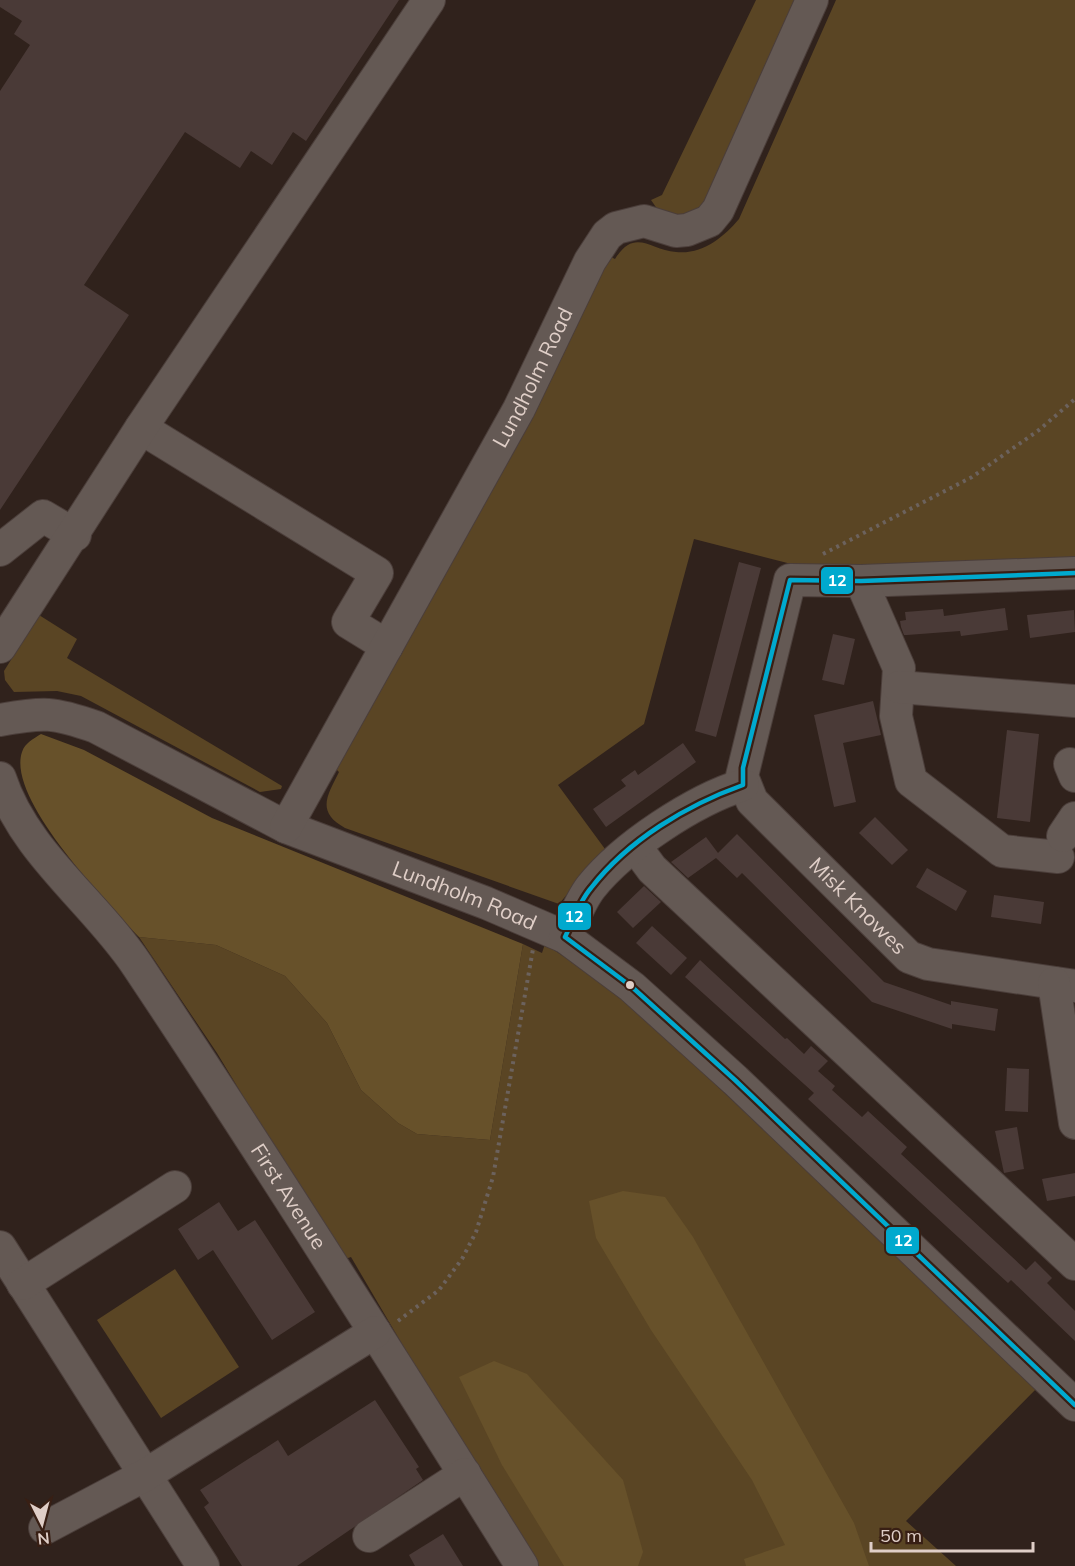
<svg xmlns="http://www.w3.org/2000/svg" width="1075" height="1566" font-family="Mulish,sans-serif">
<rect width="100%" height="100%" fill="#30221c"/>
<g fill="#5a4524">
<path d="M756,0H799L707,205L686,217L660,213L651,200L662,195Z"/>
<path d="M836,0H1075V561L811,569L694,539L644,724L558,785L605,849L559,904L345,828C316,812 327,796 339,772L334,767L609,256L615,259C635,227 650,250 676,252C702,255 724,237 739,219Z"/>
<path d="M39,615L77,639L67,658L282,786L281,789L260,792L81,696L57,691L14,692L5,680L4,671Z"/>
<path d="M139,937L216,945L285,976L327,1023L361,1090L398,1123L417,1134L490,1140L523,944L542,953L545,944L618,993L1038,1387L906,1521L956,1566H539L429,1390L351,1257L342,1260L217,1053Z"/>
<path d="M175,1269L239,1367L161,1418L97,1320Z"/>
</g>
<g fill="#67512a">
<path d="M41,734L84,750L212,818L523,944L490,1140L417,1134L398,1123L361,1090L327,1023L285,976L216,945L139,937C109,904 6,799 22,752C25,743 33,739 41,734Z"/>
<path d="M623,1191L665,1197L693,1237L854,1523L869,1566H746L744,1559L785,1545L752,1480L651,1330L596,1238L589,1201Z"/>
<path d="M494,1361L527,1374L623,1480L643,1552L638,1566H564L502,1465L459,1377Z"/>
</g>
<g fill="#4a3a37">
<path d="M0,0H399L306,141L293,132L272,165L251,151L240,168L185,132L84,285L129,315L0,510V91L30,45L14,34L22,21L0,7Z"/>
<path d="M739,562L761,568L716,737L695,731Z"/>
<path d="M1005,608L1008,630L961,636L960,631L907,635H904L901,627L900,621L906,620L905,612L943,609L944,616Z"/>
<path d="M1074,610L1075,632L1030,638L1027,615Z"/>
<path d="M833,634L855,639L844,685L822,680Z"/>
<path d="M873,701L881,735L843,743L856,802L834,807L814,715Z"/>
<path d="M1007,730L1039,734L1030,822L997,818Z"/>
<path d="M683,743L696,762L606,827L593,809L626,786L621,780L635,770L638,775Z"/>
<path d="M875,817L908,850L892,865L859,833Z"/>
<path d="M737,834L884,982L951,1005V1001L998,1009L995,1031L952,1024V1029L872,1002L742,873L737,878L716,858L688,878L671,862L706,837L718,853Z"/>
<path d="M927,868L967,891L956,911L916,887Z"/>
<path d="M644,886L661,902L633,928L617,912Z"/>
<path d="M994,895L1044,902L1041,924L991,917Z"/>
<path d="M652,926L687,958L671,975L636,943Z"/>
<path d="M700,960L785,1039L787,1038L804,1054L811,1046L828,1061L818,1071L835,1086L832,1090L862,1117L868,1111L907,1147L901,1154L1026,1270L1035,1261L1052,1278L1047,1283L1075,1311V1341L1011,1280L1008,1283L808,1099L814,1093L685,977Z"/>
<path d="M1007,1068L1029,1069L1028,1112L1005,1111Z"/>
<path d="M1017,1127L1024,1169L1004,1173L995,1131Z"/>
<path d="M1075,1173V1196L1047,1201L1042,1179Z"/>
<path d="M219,1202L238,1231L255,1220L315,1312L272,1340L213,1250L198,1260L178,1229Z"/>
<path d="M375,1400L419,1467L416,1469L423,1480L297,1566H242L204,1507L209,1503L200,1490L278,1440L288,1456Z"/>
<path d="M443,1534L463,1566H415L409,1555Z"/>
</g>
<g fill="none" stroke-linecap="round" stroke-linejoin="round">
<g stroke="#4b3e3a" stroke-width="34">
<g id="minor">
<path d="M141,428L377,573L348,622L387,646"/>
<path d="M0,550L43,516L75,535"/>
<path id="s1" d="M1075,573L861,581L790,580L742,776L752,801L909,957L928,964L1075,986"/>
<path d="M861,581L899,668L896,716L911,781L1002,851L1058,857"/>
<path d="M0,647L141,428L429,0"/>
<path d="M899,687L1075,701"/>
<path id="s2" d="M0,720C44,712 53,712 96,727L286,827L486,903L565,937L632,987L735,1080L1075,1405"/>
<path d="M1070,764L1075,776"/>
<path id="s3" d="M0,778C24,852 95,902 137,965C269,1163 396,1364 522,1566"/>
<path id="s4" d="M286,827L519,409L590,261L607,235L616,228L644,221L676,231L687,230L709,221L718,210L812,0"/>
<path d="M1063,836L1075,818"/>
<path d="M635,846L652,869L1075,1264"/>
<path d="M565,937C573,921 580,901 591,887C623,847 694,800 743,785"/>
<path d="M1054,983L1075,1123"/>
<path d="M0,1247L203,1566"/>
<path d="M23,1284L175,1187"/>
<path d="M45,1528L147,1474L375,1332"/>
<path d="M369,1536L465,1474"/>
</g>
</g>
<g stroke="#6c625d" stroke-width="4" stroke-dasharray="3 4.5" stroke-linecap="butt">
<path d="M823,554L972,477L1039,430L1075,399"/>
<path d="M398,1321L439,1290L462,1259L476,1232L493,1177L533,949"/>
</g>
<use href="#minor" stroke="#645954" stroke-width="32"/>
<g stroke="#381f14" stroke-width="9">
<path id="bus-1" d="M1075,573L861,581L790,580L743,768V785C687,805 628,840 591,888C579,902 573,921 565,937L632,987L735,1080L1075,1405"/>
</g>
<use href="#bus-1" stroke="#00a9ce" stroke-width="4.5"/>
</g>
<circle fill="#dfcec7" stroke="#381f14" stroke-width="2" cx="630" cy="985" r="5"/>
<g text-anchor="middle" stroke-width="4.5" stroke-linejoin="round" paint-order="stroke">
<g font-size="21" fill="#dfcec7" stroke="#381f14">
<text dy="7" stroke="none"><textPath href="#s4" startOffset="513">Lundholm Road</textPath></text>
<text dy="7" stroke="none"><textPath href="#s2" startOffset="504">Lundholm Road</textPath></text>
<text dy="7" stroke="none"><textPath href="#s1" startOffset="663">Misk Knowes</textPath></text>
<text dy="7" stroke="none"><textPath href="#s3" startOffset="510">First Avenue</textPath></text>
</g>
</g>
<g stroke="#381f14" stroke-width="2">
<rect x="820" y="566" width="34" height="29" rx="6" fill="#00a9ce"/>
<rect x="557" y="902" width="35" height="29" rx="6" fill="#00a9ce"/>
<rect x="885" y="1226" width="35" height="29" rx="6" fill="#00a9ce"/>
</g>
<g font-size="16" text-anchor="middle" font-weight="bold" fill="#fff">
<text x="837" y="586">12</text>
<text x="574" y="922">12</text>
<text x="903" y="1246">12</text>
</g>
<g transform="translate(42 1524) rotate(174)" stroke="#381f14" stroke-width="4.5" paint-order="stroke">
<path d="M0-4.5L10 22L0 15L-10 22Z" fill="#dfcec7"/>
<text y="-9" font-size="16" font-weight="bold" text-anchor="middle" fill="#dfcec7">N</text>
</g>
<path d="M871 1542v9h162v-9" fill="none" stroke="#dfcec7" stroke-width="3"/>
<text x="880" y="1542" font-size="18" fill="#dfcec7" stroke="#381f14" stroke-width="4.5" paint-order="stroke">50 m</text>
</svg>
